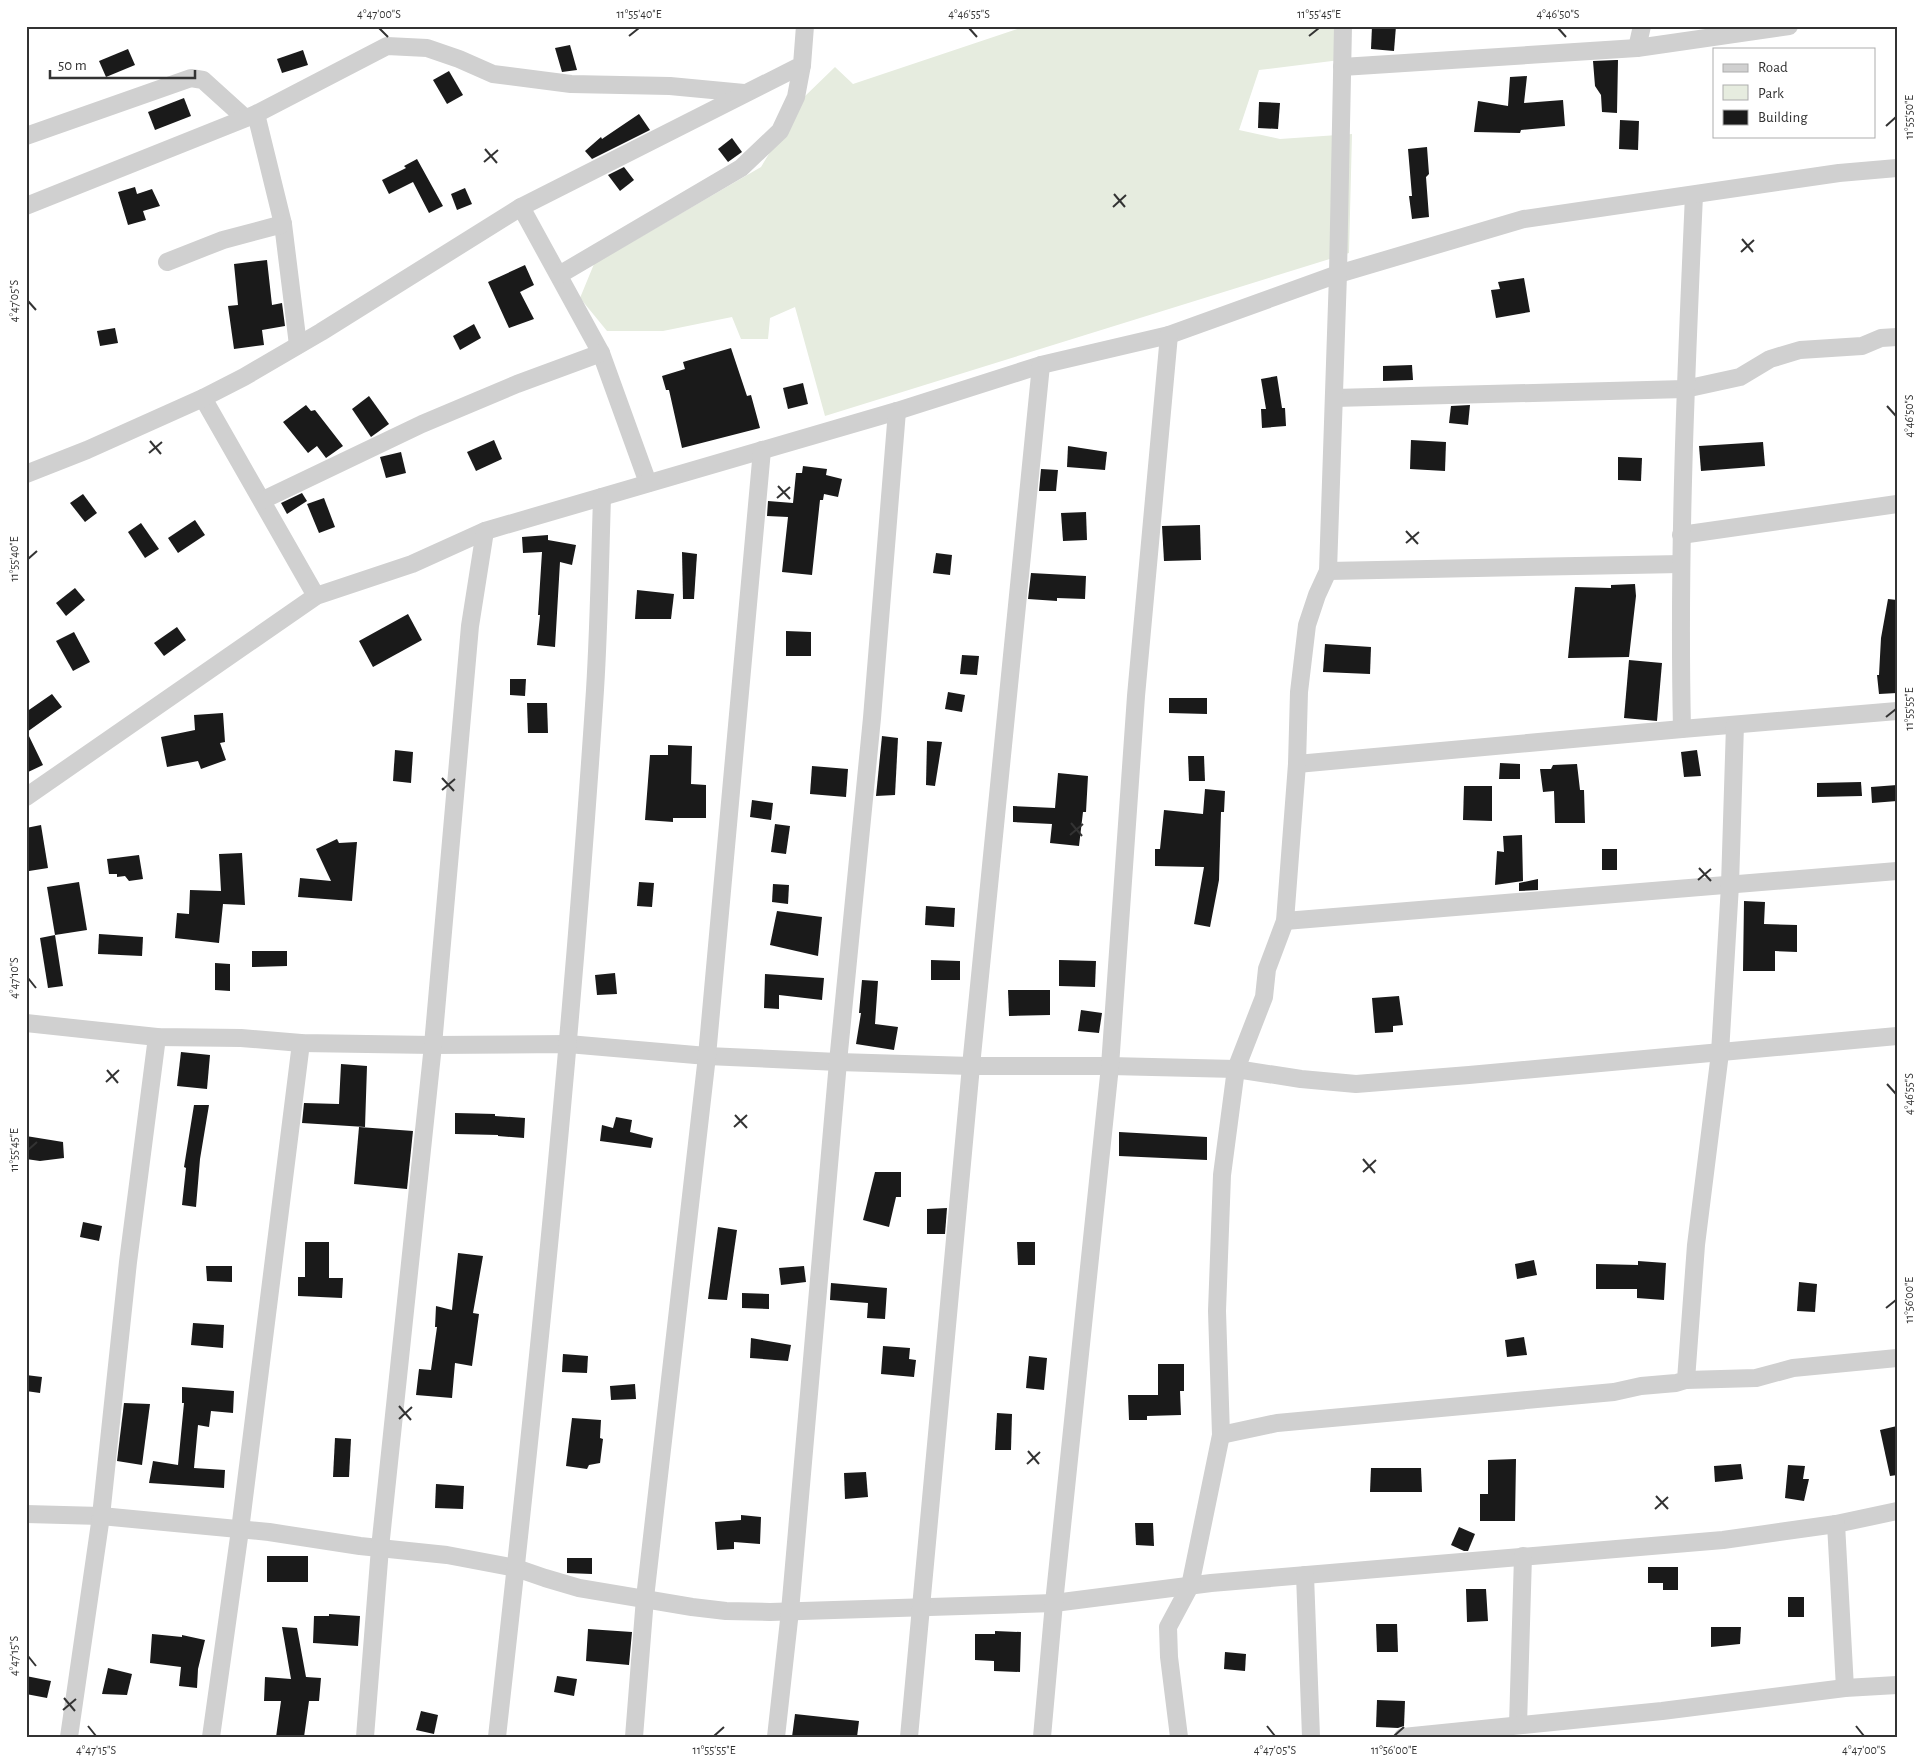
<svg xmlns="http://www.w3.org/2000/svg" width="1923" height="1763" font-family="'Alegreya Sans',sans-serif">
<rect width="100%" height="100%" fill="#fff"/>
<path fill="#e6ecdf" d="M1026,26H1350L1348,59L1259,70L1239,130L1280,139L1352,134L1349,253L825,416L795,307L770,318L768,339H741L732,317L663,331H607L580,298L594,264L761,167L803,98L835,67L853,84Z"/>
<g fill="#1a1a1a">
<path d="M1372,26H1396L1394,51L1371,49Z"/>
<path d="M570,45L577,70L562,72L555,48Z"/>
<path d="M128,49L135,65L106,77L99,61Z"/>
<path d="M303,50L308,65L282,73L277,59Z"/>
<path d="M1616,60H1618L1617,113L1602,112L1601,95L1595,86L1593,61Z"/>
<path d="M449,71L463,95L447,104L433,80Z"/>
<path d="M1527,76L1524,103L1563,100L1565,126L1521,130L1520,133L1474,132L1478,101L1508,106L1510,77Z"/>
<path d="M184,98L191,116L155,130L148,112Z"/>
<path d="M1259,102L1280,103L1278,129L1258,128Z"/>
<path d="M639,114L650,130L592,159L585,151L601,137L602,139Z"/>
<path d="M1620,120L1639,121L1638,150L1619,149Z"/>
<path d="M732,138L742,152L728,162L718,149Z"/>
<path d="M1427,147L1429,174L1426,177L1429,217L1412,219L1409,196H1412L1408,149Z"/>
<path d="M417,159L443,206L429,213L413,182L389,194L382,180L406,168L404,166Z"/>
<path d="M624,167L634,180L620,191L608,175Z"/>
<path d="M135,187L137,194L152,189L160,206L143,211L146,220L128,225L118,192Z"/>
<path d="M465,188L472,204L457,210L451,194Z"/>
<path d="M267,260L272,305L282,303L285,326L262,330L264,345L234,349L228,306L238,305L234,264Z"/>
<path d="M525,265L534,285L520,292L534,319L509,328L488,282Z"/>
<path d="M1524,278L1530,312L1496,318L1491,290L1500,289L1498,282Z"/>
<path d="M474,324L481,338L460,350L453,336Z"/>
<path d="M115,328L118,343L100,346L97,331Z"/>
<path d="M731,348L747,396L751,395L760,428L682,448L669,390H666L662,376L685,369L683,362Z"/>
<path d="M1412,365L1413,380L1383,381V366Z"/>
<path d="M1277,376L1282,408H1285L1286,426L1262,428L1261,409H1266L1261,379Z"/>
<path d="M803,383L808,404L788,409L783,388Z"/>
<path d="M369,396L389,424L371,437L352,409Z"/>
<path d="M306,405L311,411L315,410L343,446L326,458L317,446L308,453L283,422Z"/>
<path d="M1470,405L1468,425L1449,423L1451,406Z"/>
<path d="M494,440L502,459L476,471L467,452Z"/>
<path d="M1411,440L1446,442L1445,471L1410,469Z"/>
<path d="M1763,442L1765,466L1701,471L1699,446Z"/>
<path d="M1068,446L1107,452L1105,470L1067,467Z"/>
<path d="M401,452L406,473L386,478L380,457Z"/>
<path d="M1618,457L1642,458L1641,481L1618,480Z"/>
<path d="M803,466L827,469L826,475L842,479L838,497L824,494L823,500H820L812,575L782,572L788,517L767,516L768,501L793,503L796,473H802Z"/>
<path d="M1041,469L1058,470L1056,491H1039Z"/>
<path d="M302,493L307,501L287,514L281,503Z"/>
<path d="M83,494L97,513L85,522L70,503Z"/>
<path d="M324,498L335,527L319,533L307,504Z"/>
<path d="M1086,512L1087,540L1063,541L1061,513Z"/>
<path d="M195,520L205,535L178,553L168,538Z"/>
<path d="M141,523L159,549L145,558L128,532Z"/>
<path d="M1200,525L1201,560L1164,561L1162,526Z"/>
<path d="M548,535V540L576,545L572,565L560,562L555,647L537,645L540,615H538L542,552L523,553L522,537Z"/>
<path d="M682,552L697,554L694,599H683Z"/>
<path d="M936,553L952,555L950,575L933,573Z"/>
<path d="M1031,573L1086,576L1085,599L1057,598V601L1028,599Z"/>
<path d="M1635,584L1636,596L1629,657L1568,658L1575,587L1611,588V585Z"/>
<path d="M75,588L85,600L66,616L56,603Z"/>
<path d="M637,590L674,594L671,619H635Z"/>
<path d="M1888,599L1897,600V693L1879,694L1877,675H1879L1881,638Z"/>
<path d="M408,614L422,640L373,667L359,641Z"/>
<path d="M177,627L186,640L164,656L154,643Z"/>
<path d="M786,631L811,632V656H786Z"/>
<path d="M74,632L90,662L73,671L56,641Z"/>
<path d="M1325,644L1371,647L1370,674L1323,672Z"/>
<path d="M962,655L979,656L977,675L960,674Z"/>
<path d="M1629,660L1662,663L1657,721L1624,718Z"/>
<path d="M510,679H526L525,696L510,695Z"/>
<path d="M948,692L965,695L962,712L945,709Z"/>
<path d="M52,694L62,707L27,732L43,765L26,773V712Z"/>
<path d="M1169,698H1207V714L1169,713Z"/>
<path d="M527,703H547L548,733H528Z"/>
<path d="M223,713L225,742L220,743L226,760L201,769L198,761L167,767L161,737L195,730L194,715Z"/>
<path d="M882,736L898,738L895,795L876,796Z"/>
<path d="M927,741L942,742L935,786L926,785Z"/>
<path d="M668,745L692,746L691,784L706,785V818H673V822L645,820L650,755H668Z"/>
<path d="M395,750L413,752L411,783L393,781Z"/>
<path d="M1697,750L1701,776L1684,777L1681,752Z"/>
<path d="M1188,756H1204L1205,781H1189Z"/>
<path d="M1500,763L1520,764V779H1499Z"/>
<path d="M1577,764L1580,790H1584L1585,823H1555L1554,791L1543,792L1540,769H1551L1553,765Z"/>
<path d="M812,766L848,769L846,797L810,794Z"/>
<path d="M1058,773L1088,776L1086,812H1083L1079,846L1050,843L1052,824L1013,822V806L1055,808Z"/>
<path d="M1861,782L1862,796L1817,797V783Z"/>
<path d="M1897,785V801L1872,803L1871,787Z"/>
<path d="M1464,786H1492V821L1463,820Z"/>
<path d="M1205,789L1225,791L1224,812H1221L1219,880L1210,927L1194,924L1204,867L1155,866V849H1160L1164,810L1203,814Z"/>
<path d="M752,800L773,803L771,820L750,817Z"/>
<path d="M775,824L790,826L786,854L771,852Z"/>
<path d="M41,825L48,868L29,871L26,852V828Z"/>
<path d="M1522,835L1523,881L1495,885L1497,851L1504,852L1503,836Z"/>
<path d="M337,839L339,843L357,842L352,901L298,897L300,878L331,881L316,849Z"/>
<rect x="1602" y="849" width="15" height="21"/>
<path d="M242,853L245,905L223,904L219,943L175,938L177,913L189,914L190,890L221,891L219,854Z"/>
<path d="M139,855L143,879L129,881L125,876L117,877V874H109L107,859Z"/>
<path d="M1538,879V890L1519,891V883Z"/>
<path d="M79,882L87,930L55,935L47,887Z"/>
<path d="M639,882L654,883L652,907L637,906Z"/>
<path d="M773,884L789,885L788,904L772,902Z"/>
<path d="M1744,901L1765,902L1764,924L1797,925V952L1775,951V971H1743Z"/>
<path d="M926,906L955,908L954,927L925,925Z"/>
<path d="M777,911L822,917L818,956L770,945Z"/>
<path d="M99,934L143,937L142,956L98,954Z"/>
<path d="M55,935L63,986L48,988L40,938Z"/>
<path d="M252,951H287V966L252,967Z"/>
<path d="M931,960L960,961V980H931Z"/>
<path d="M1059,960L1096,961L1095,987L1059,986Z"/>
<path d="M215,963L230,964V991L215,990Z"/>
<path d="M615,973L617,994L597,995L595,975Z"/>
<path d="M765,974L824,978L822,1000L779,995V1009L764,1008Z"/>
<path d="M862,980L878,981L875,1024L898,1027L894,1050L856,1044L861,1013H859Z"/>
<path d="M1008,990H1050V1015L1009,1016Z"/>
<path d="M1399,996L1403,1025L1393,1026V1032L1375,1033L1372,998Z"/>
<path d="M1081,1010L1102,1013L1099,1033L1078,1031Z"/>
<path d="M181,1052L210,1055L207,1089L177,1086Z"/>
<path d="M341,1064L367,1066L365,1127L302,1123L304,1103L339,1104Z"/>
<path d="M194,1105H209L200,1159L196,1207L182,1205L186,1168L184,1167Z"/>
<path d="M455,1113L495,1114V1116L525,1118L524,1138L498,1136V1135L455,1134Z"/>
<path d="M616,1117L632,1120L630,1132L653,1138L651,1148L600,1141L602,1125L613,1128Z"/>
<path d="M359,1127L413,1131L407,1189L354,1184Z"/>
<path d="M1119,1132L1207,1137V1160L1119,1156Z"/>
<path d="M26,1136L63,1142L64,1158L40,1161L26,1159Z"/>
<path d="M875,1172H901V1197H896L889,1227L863,1220Z"/>
<path d="M947,1208L945,1234H927V1209Z"/>
<path d="M83,1222L102,1226L99,1241L80,1237Z"/>
<path d="M718,1227L737,1230L727,1300L708,1299Z"/>
<path d="M305,1242H329V1278H343L342,1298L298,1296V1277H305Z"/>
<path d="M1017,1242H1035V1265H1018Z"/>
<path d="M458,1253L483,1256L473,1313L479,1314L472,1366L455,1363L452,1398L416,1395L419,1369L431,1370L437,1327H435L436,1306L452,1310Z"/>
<path d="M1534,1260L1537,1275L1517,1279L1515,1264Z"/>
<path d="M1638,1261L1666,1263L1664,1300L1637,1298V1289H1596V1264L1638,1265Z"/>
<path d="M206,1266H232V1282L207,1281Z"/>
<path d="M804,1266L806,1282L781,1285L779,1268Z"/>
<path d="M1799,1282L1817,1284L1815,1312L1797,1311Z"/>
<path d="M831,1283L887,1288L885,1319L867,1318L868,1303L830,1300Z"/>
<path d="M742,1293L769,1294V1309L742,1308Z"/>
<path d="M193,1323L224,1325L223,1348L191,1345Z"/>
<path d="M1524,1337L1527,1355L1507,1357L1505,1340Z"/>
<path d="M751,1338L791,1345L788,1361L750,1358Z"/>
<path d="M883,1346L910,1348L909,1359L916,1360L914,1377L881,1374Z"/>
<path d="M563,1354L588,1356L587,1373L562,1372Z"/>
<path d="M1029,1356L1047,1358L1044,1390L1026,1388Z"/>
<path d="M1158,1364H1184V1391H1180L1181,1415L1147,1416V1420H1129L1128,1395H1158Z"/>
<path d="M26,1375L42,1377L40,1393L26,1391Z"/>
<path d="M635,1384L636,1399L611,1400L610,1386Z"/>
<path d="M182,1387L234,1391L233,1413L211,1411L209,1427L198,1425L194,1468L225,1470L224,1488L149,1483L153,1461L178,1465L184,1403H182Z"/>
<path d="M124,1403L150,1404L142,1465L117,1461Z"/>
<path d="M997,1413L1012,1414L1011,1450H995Z"/>
<path d="M572,1418L601,1420L600,1438L603,1439L600,1463L589,1465L587,1469L566,1466Z"/>
<path d="M1897,1426V1475L1890,1476L1880,1430Z"/>
<path d="M335,1438L351,1439L349,1477H333Z"/>
<path d="M1516,1459L1515,1521H1480V1494H1488V1460Z"/>
<path d="M1741,1464L1743,1479L1715,1482L1714,1466Z"/>
<path d="M1788,1465L1805,1466L1803,1479H1809L1804,1501L1785,1498Z"/>
<path d="M1371,1468H1421L1422,1492H1370Z"/>
<path d="M866,1472L868,1497L845,1499L844,1473Z"/>
<path d="M436,1484L464,1486L463,1509L435,1508Z"/>
<path d="M741,1515L761,1517L760,1544L734,1542V1549L717,1550L715,1522L741,1520Z"/>
<path d="M1135,1523H1153L1154,1546L1136,1545Z"/>
<path d="M1459,1527L1475,1534L1468,1551H1464L1451,1545Z"/>
<rect x="267" y="1556" width="41" height="26"/>
<path d="M567,1558H592V1574L567,1573Z"/>
<path d="M1648,1567H1678V1590H1663V1583H1648Z"/>
<path d="M1466,1589H1486L1488,1621L1467,1622Z"/>
<rect x="1788" y="1597" width="16" height="20"/>
<path d="M329,1614L360,1616L358,1646L313,1643L314,1616H329Z"/>
<path d="M1376,1624H1397L1398,1652H1377Z"/>
<path d="M282,1627L297,1628L306,1677L321,1678L319,1701H309L304,1737H276L281,1701H264L265,1677L291,1679Z"/>
<path d="M1711,1627H1741L1740,1644L1711,1647Z"/>
<path d="M588,1629L632,1632L629,1665L586,1661Z"/>
<path d="M995,1631L1021,1632L1020,1672L994,1671V1661L975,1660V1634H995Z"/>
<path d="M152,1634L182,1637V1635L205,1640L198,1669L197,1688L179,1686L181,1667L150,1663Z"/>
<path d="M1225,1652L1246,1654L1245,1671L1224,1669Z"/>
<path d="M108,1668L132,1674L127,1695L102,1694Z"/>
<path d="M26,1676L51,1681L47,1698L26,1694Z"/>
<path d="M557,1676L577,1679L574,1696L554,1692Z"/>
<path d="M1377,1700L1405,1701L1404,1726L1398,1728L1376,1727Z"/>
<path d="M421,1711L438,1715L434,1734L416,1730Z"/>
<path d="M795,1714L859,1721L857,1737H792Z"/>
</g>
<g fill="none" stroke-linecap="round" stroke-linejoin="round">
<g stroke="#d0d0d0" stroke-width="18">
<path d="M1637,48L1642,26"/>
<path d="M1342,67L1637,48L1789,26"/>
<path d="M256,114L283,224L298,345"/>
<path d="M26,136L191,78L203,80L245,118"/>
<path d="M26,206L256,114L387,46L427,48L459,59L493,74L571,84L670,86L744,93"/>
<path d="M521,207L601,353L648,483"/>
<path d="M167,262L223,240L283,224"/>
<path d="M559,275L741,168L780,131L796,97L802,65"/>
<path d="M203,398L316,596"/>
<path d="M1334,398L1685,389L1740,377L1770,359L1800,350L1862,346L1881,338L1897,337"/>
<path d="M26,474L87,450L203,398L244,377L321,332L521,207L802,65L805,26"/>
<path d="M263,500L422,424L517,384L601,353"/>
<path d="M1681,535L1897,504"/>
<path d="M1328,571L1681,564"/>
<path d="M1682,729C1678,551 1686,373 1694,195"/>
<path d="M1297,764L1682,729L1897,711"/>
<path d="M26,797L316,596L412,564L485,531L897,411L1041,365L1169,335L1338,274L1524,219L1839,173L1897,168"/>
<path d="M1285,921L1897,871"/>
<path d="M26,1023L157,1037L241,1038L301,1043L433,1045L568,1044L707,1056L838,1062L971,1066H1110L1236,1069L1301,1079L1356,1084L1469,1075L1897,1036"/>
<path d="M1686,1380L1756,1378L1793,1368L1897,1358"/>
<path d="M1221,1435L1277,1423L1614,1392L1641,1386L1676,1383L1686,1380L1696,1245L1720,1053L1730,885L1735,725"/>
<path d="M26,1514L101,1516L269,1532L360,1546L447,1555L516,1568L545,1578L579,1588L692,1607L726,1611L770,1612L1054,1603L1211,1583L1723,1540L1836,1524L1897,1511"/>
<path d="M1836,1524L1845,1688"/>
<path d="M1305,1575L1311,1737"/>
<path d="M1518,1725L1523,1556"/>
<path d="M69,1737L101,1516L128,1262L157,1037"/>
<path d="M211,1737L240,1530L301,1043"/>
<path d="M365,1737L380,1548L433,1045L470,626L485,531"/>
<path d="M497,1737C536,1389 572,1040 595,690C599,626 600,561 602,497"/>
<path d="M634,1737L645,1598L707,1056L762,450"/>
<path d="M776,1737L790,1611L838,1062L872,718L897,411"/>
<path d="M909,1737L971,1066L1041,365"/>
<path d="M1042,1737L1054,1603L1110,1066L1136,696L1169,335"/>
<path d="M1179,1737L1169,1657L1168,1627L1190,1586L1221,1435L1217,1311L1222,1175L1236,1069L1264,997L1267,969L1285,921L1297,764L1299,692L1307,625L1317,595L1328,571L1338,274L1343,26"/>
<path d="M1403,1737L1662,1711L1845,1688L1897,1685"/>
</g>
</g>
<path fill="none" stroke="#333" stroke-width="2" d="M379,28L388,37M969,28L977,37M1558,28L1566,37M629,36L639,28M1309,36L1319,28M1886,126L1896,117M485,149L497,163M484,162L498,150M1114,194L1125,207M1113,207L1126,195M1742,239L1753,252M1741,252L1754,240M28,301L36,310M1887,406L1896,416M150,441L161,454M149,453L162,442M778,486L790,499M777,498L790,487M1406,531L1418,544M1406,543L1419,532M28,559L37,551M1886,717L1896,709M442,778L454,791M442,790L455,779M1071,823L1082,836M1070,835L1083,824M1699,868L1711,881M1698,880L1711,869M28,978L36,988M107,1070L118,1083M106,1082L119,1070M1887,1084L1896,1094M735,1115L747,1128M734,1127L747,1115M28,1150L37,1142M1363,1159L1375,1173M1363,1172L1376,1160M1886,1308L1896,1300M399,1406L411,1420M399,1419L412,1407M1028,1451L1039,1464M1027,1464L1040,1452M1656,1496L1668,1509M1655,1509L1668,1497M28,1656L36,1666M64,1698L75,1711M63,1710L76,1699M88,1726L96,1736M1267,1726L1275,1736M1856,1726L1864,1736M714,1736L724,1727M1394,1736L1404,1727"/>
<rect width="1923" height="1763" fill="none" stroke="#ffffff" stroke-width="55"/>
<rect x="1713" y="48" width="162" height="90" fill="#ffffff" stroke="#adadad"/>
<rect x="1723" y="64" width="25" height="8" fill="#d0d0d0" stroke="#adadad"/>
<text x="1758" y="72" font-size="15" fill="#333333">Road</text>
<rect x="1723" y="85" width="25" height="15" fill="#e6ecdf" stroke="#adadad"/>
<text x="1758" y="98" font-size="15" fill="#333333">Park</text>
<rect x="1723" y="110" width="25" height="15" fill="#1a1a1a" stroke="#adadad"/>
<text x="1758" y="122" font-size="15" fill="#333333">Building</text>
<path d="M50 70v8h145v-8" fill="none" stroke="#333333" stroke-width="2.5"/>
<text x="58" y="70" font-size="15" fill="#333333" stroke="#ffffff" stroke-width="4" paint-order="stroke">50 m</text>
<rect x="28" y="28" width="1868" height="1708" fill="none" stroke="#333" stroke-width="2"/>
<g font-size="12" text-anchor="middle" fill="#333">
<text x="379" y="18">4°47'00"S</text>
<text x="639" y="18">11°55'40"E</text>
<text x="969" y="18">4°46'55"S</text>
<text x="1319" y="18">11°55'45"E</text>
<text x="1558" y="18">4°46'50"S</text>
<text transform="translate(1909 117) rotate(-90)" y="4">11°55'50"E</text>
<text transform="translate(14 301) rotate(-90)" y="4">4°47'05"S</text>
<text transform="translate(1909 416) rotate(-90)" y="4">4°46'50"S</text>
<text transform="translate(14 559) rotate(-90)" y="4">11°55'40"E</text>
<text transform="translate(1909 709) rotate(-90)" y="4">11°55'55"E</text>
<text transform="translate(14 978) rotate(-90)" y="4">4°47'10"S</text>
<text transform="translate(1909 1094) rotate(-90)" y="4">4°46'55"S</text>
<text transform="translate(14 1150) rotate(-90)" y="4">11°55'45"E</text>
<text transform="translate(1909 1300) rotate(-90)" y="4">11°56'00"E</text>
<text transform="translate(14 1656) rotate(-90)" y="4">4°47'15"S</text>
<text x="96" y="1754">4°47'15"S</text>
<text x="714" y="1754">11°55'55"E</text>
<text x="1275" y="1754">4°47'05"S</text>
<text x="1394" y="1754">11°56'00"E</text>
<text x="1864" y="1754">4°47'00"S</text>
</g>
</svg>
